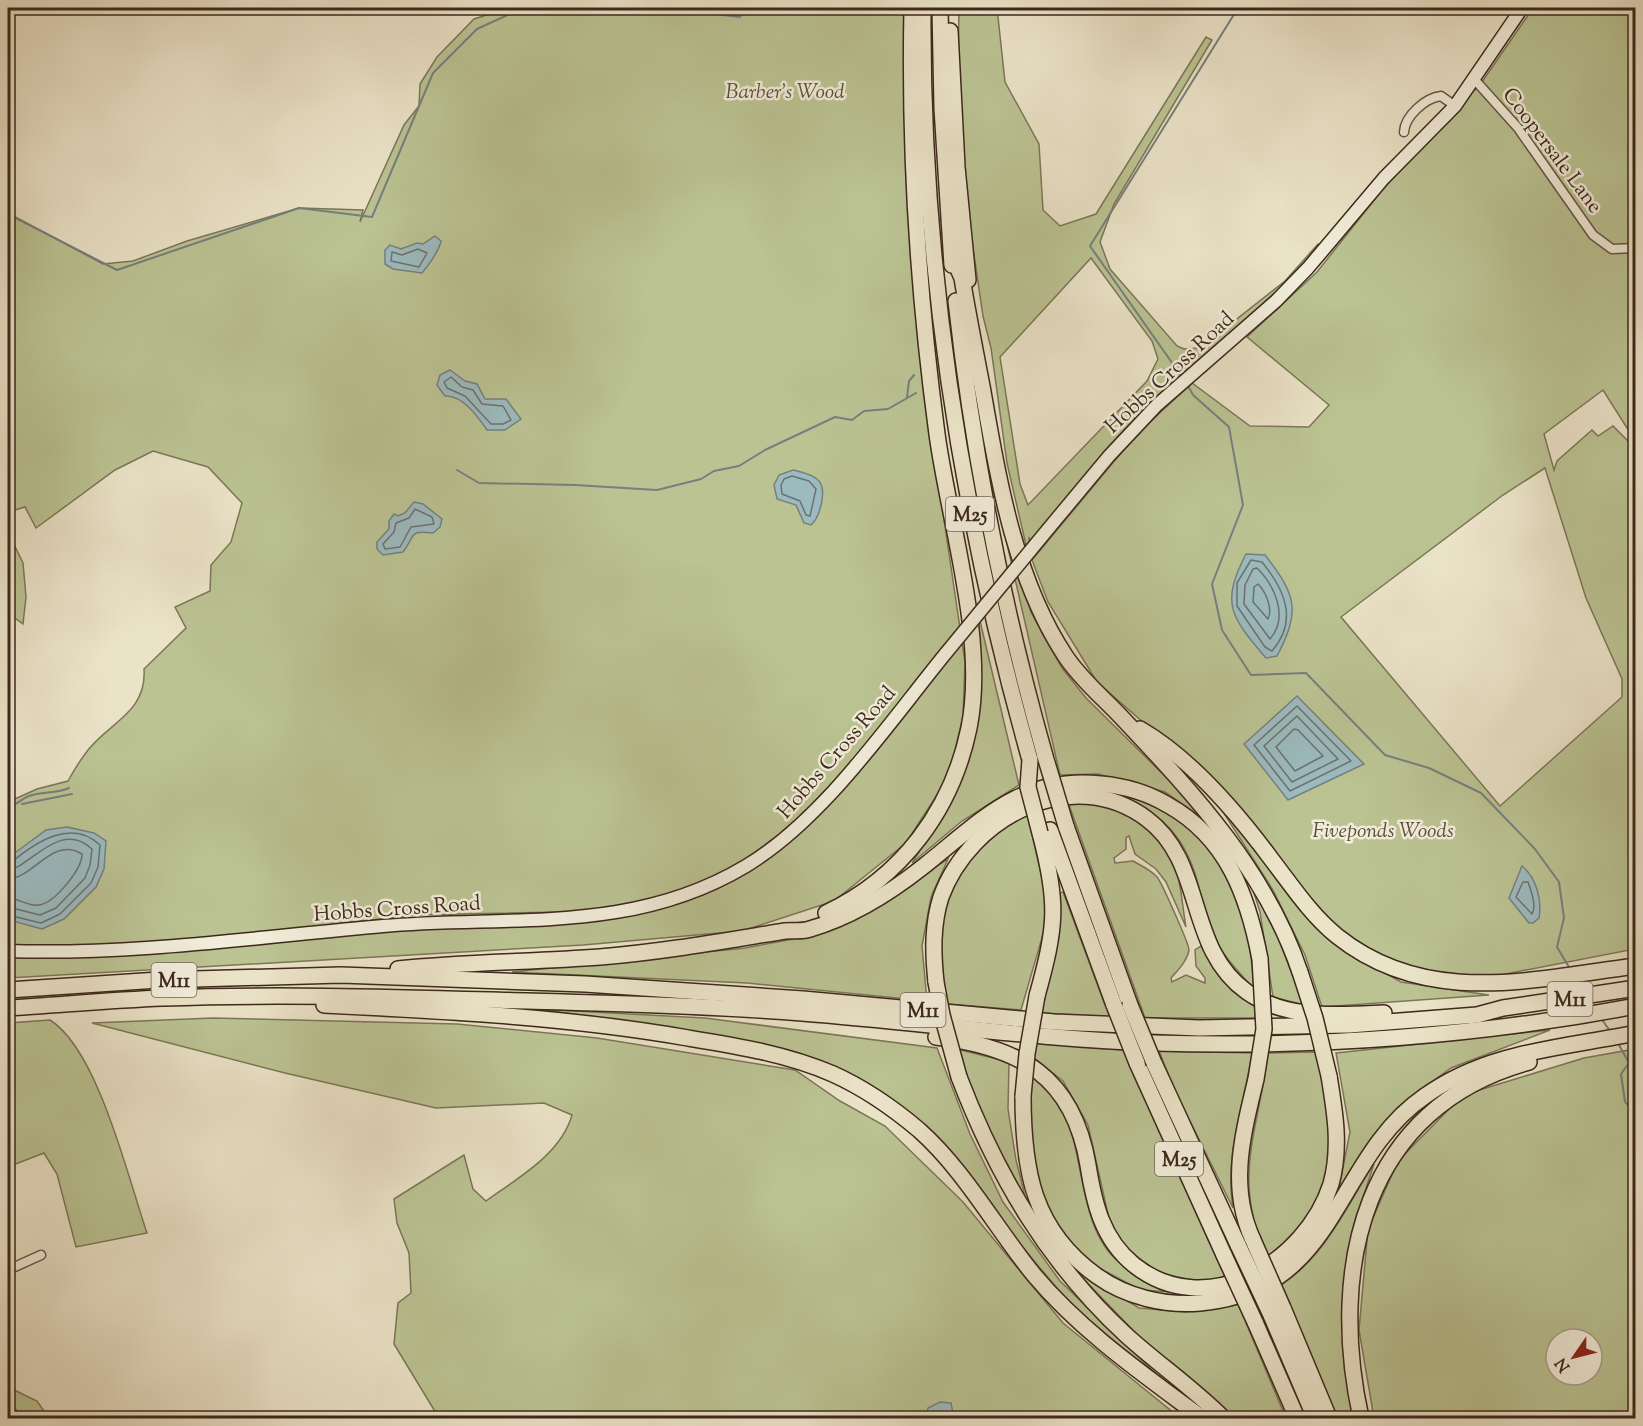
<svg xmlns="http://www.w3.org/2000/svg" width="1643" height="1426" font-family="'Sorts Mill Goudy',serif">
<rect width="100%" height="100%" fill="#ebe3c8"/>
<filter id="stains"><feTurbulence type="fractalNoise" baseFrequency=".00333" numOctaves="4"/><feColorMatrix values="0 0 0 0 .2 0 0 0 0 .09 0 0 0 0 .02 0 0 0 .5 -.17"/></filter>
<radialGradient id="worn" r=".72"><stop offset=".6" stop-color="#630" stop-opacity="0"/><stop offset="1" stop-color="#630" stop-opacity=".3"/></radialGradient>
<g fill="#bbc393" stroke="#7c7657" stroke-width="1.5" fill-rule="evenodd">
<path d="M509,8H905L909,230L922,370L965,662L963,716L949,776L906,843L834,901L742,931L583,945L8,978V957L95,956L559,912L415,915L214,938L65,947L8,945V802L37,789L68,781C74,770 81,759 88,750C110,722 147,712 144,669L186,628L175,607L210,591L211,565L231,542L242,503L208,467L153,451L115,470L36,528L25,507L12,511L8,528V213L103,264L133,261L187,241L299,208L363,210L360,222L404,125L419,106L420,84L437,57L474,19Z"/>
<path d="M959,8H997L1005,82L1039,144L1043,210L1060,226L1096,214L1206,37L1212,40L1114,204L1100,242L1110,269L1177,346L1184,349L1200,348L1285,281L1318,244L1323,248L1193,368L1030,542L1029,537V542L1026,545L1007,463L991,348L983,316L966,201L958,67ZM1091,258L1152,341L1158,359L1147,381L1028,505L1020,484L1000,357Z"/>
<path d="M1533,8H1635V424L1627,428L1603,390L1544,434L1554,470L1557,461L1592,430L1598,436L1613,426L1635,448L1636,543L1631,547L1635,544V949L1480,979L1426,973L1379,957L1344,936L1191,764L1097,682L1048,602L1032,560L1136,435L1192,383L1250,426L1309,427L1329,405L1247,337L1317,272L1383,189L1482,82ZM1545,468L1586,598L1622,679V697L1500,806L1341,617L1503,495Z"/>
<path d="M999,509L1031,612L1062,668L1086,698L1184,795L1203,818L1165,792L1098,774L1060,775Z"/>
<path d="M8,532L23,563L26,597L23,624L8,613Z"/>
<path d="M980,621L1019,785L962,821L912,863C945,812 971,767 979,706C983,680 978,653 975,627Z"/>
<path d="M1105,792C1116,794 1131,794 1141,798C1225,832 1249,906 1254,989C1239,972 1222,955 1212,934C1205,917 1202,898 1197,880C1182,828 1154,808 1105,792Z"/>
<path d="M1068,802C1106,797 1158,822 1173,858C1181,879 1182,905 1186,927L1166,882L1156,869L1135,854L1129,836L1126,838V849L1114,858L1115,863L1133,861C1140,865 1151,870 1157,877C1162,883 1189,944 1189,950C1187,961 1178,970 1171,978L1172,982L1186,975L1205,983V978L1196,966L1195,950L1201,946L1219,976L1255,1007V1018H1145Z"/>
<path d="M1220,807L1300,907L1346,951L1401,982L1489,995L1322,1007L1305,955L1273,890Z"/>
<path d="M1027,813L1045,891L1046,924L1021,1010L947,1004C939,958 936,911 960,869C974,844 1004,828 1027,813Z"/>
<path d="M948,859L931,897L922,946L927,1001L747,983L512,972L745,948L799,938L856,916Z"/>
<path d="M1251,884L1278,938L1304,1005L1273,997L1260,912Z"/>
<path d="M1063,892L1105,1005L1110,1017L1039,1013L1059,937L1060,893Z"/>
<path d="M536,1009L705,1018L937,1048L970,1134L1003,1202L1060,1281L1180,1397L1104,1336L1061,1293L911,1114L791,1052L662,1026Z"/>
<path d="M213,1018L457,1024L597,1038L795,1070L840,1101L885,1126L963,1202L1063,1323L1180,1418H439L394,1344L398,1303L411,1293L409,1253L397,1223L394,1199L464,1155L473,1189L486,1201C518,1178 561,1154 572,1115L544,1103L436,1108L285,1073L92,1023Z"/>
<path d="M50,1020C98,1050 128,1178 147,1233L76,1247L57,1174L44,1153L8,1167V1023Z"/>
<path d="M1550,1030L1451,1068L1398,1107L1338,1193L1350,1132L1336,1053Z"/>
<path d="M1033,1043L1123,1050L1226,1279L1192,1280L1160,1273L1122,1246L1110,1223L1088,1125L1063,1081L1030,1055Z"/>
<path d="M957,1049L1009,1062L1008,1109L1016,1160L1028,1208C998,1156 974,1106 957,1049Z"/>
<path d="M1635,1049V1418H1374L1359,1330L1368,1229L1398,1161L1463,1095L1584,1058ZM1556,1339H1592V1375H1556Z"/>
<path d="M1159,1051L1252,1053C1244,1104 1224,1156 1233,1208L1175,1091Z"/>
<path d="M1315,1052C1330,1106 1344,1172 1307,1221C1297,1235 1280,1246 1267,1258C1231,1178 1258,1134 1268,1053Z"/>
<path d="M1029,1073C1041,1084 1055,1095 1063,1110C1085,1153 1078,1229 1119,1262C1142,1280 1177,1286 1204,1294L1140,1290L1094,1265L1064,1238L1040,1202L1032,1157Z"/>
<path d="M1374,1164L1353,1228L1345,1279L1356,1418H1333L1279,1285C1324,1260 1346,1206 1374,1164Z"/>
<path d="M1070,1265L1139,1308L1186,1312L1238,1304L1286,1418H1225L1157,1355Z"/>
<path d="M8,1387L37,1401L49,1418H25L8,1402Z"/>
</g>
<g fill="#9cbbc0" stroke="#76807e" stroke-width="1.5">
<path d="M435,236L441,241C439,251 428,266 422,273L393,269L385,264V250L390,245L401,249L417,243L423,244Z"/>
<path d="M450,370L465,381L477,384L485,399H506L521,419L505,430H487C478,417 463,395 445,396L437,385L440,375Z"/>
<path d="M793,470C801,472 813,474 819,481C827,491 820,517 811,525L804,523L796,505L777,499L774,485L779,475Z"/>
<path d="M414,502L423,504L442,519L440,527L433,533C408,530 416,535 403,552L383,555L377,549V542L389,529V521L394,514L398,516L405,513Z"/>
<path d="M1246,554L1265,555C1296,595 1301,610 1277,656L1266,658C1231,617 1220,604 1246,554Z"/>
<path d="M1297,696L1364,764L1288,800L1244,744Z"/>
<path d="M67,827L94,833L106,841L104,869L96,887L64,919L42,929L9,920L8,858L46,830Z"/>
<path d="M1522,866C1537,878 1542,901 1539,918L1533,923H1529L1509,898Z"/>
<path d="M940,1402L951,1403L954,1418H925L928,1408Z"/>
</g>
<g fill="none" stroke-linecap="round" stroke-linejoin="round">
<g stroke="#6c726e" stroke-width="1.5">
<path d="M418,249L427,253L419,267L391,261L392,252L402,255Z"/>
<path d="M451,377L462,387L473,390L482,404L503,406L511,420L503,424H491L465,396L447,388L444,382Z"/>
<path d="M792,476L809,481L816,489L810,516L806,515L800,501L782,494L781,485L784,479Z"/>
<path d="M415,509L432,517L434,524L411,527L400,547L385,549L383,544L394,532L396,523L409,518Z"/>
<path d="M1251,560L1262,562C1284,589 1299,620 1272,651L1265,647L1237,606V583Z"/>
<path d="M1257,568C1275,586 1289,617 1270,639L1244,604L1245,585L1253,569Z"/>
<path d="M1258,584C1266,592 1273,609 1268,619L1253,602L1254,587Z"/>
<path d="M1297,706L1351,761L1290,791L1254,745Z"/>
<path d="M1297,716L1338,759L1292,782L1264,746Z"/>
<path d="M1294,729L1298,730L1323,756L1295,771L1276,747Z"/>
<path d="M8,862L13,861C36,842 72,818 100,845L98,867L91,883L60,914L41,923L8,915"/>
<path d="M8,870C30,868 59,819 92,849L90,865L85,878L56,908L40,915L8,907"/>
<path d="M8,879C34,878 52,836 82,854C82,869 55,903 39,905C29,907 18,898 8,898"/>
<path d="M1523,882H1528C1531,891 1537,906 1532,914L1516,897Z"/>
</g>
<g stroke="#76807e" stroke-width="2">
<path d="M663,8L740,17L743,8"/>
<path d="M8,214L117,270L299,208L372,217L433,73L477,29L523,8"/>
<path d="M1182,377L1090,246L1238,8"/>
<path d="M1187,384L1193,395L1229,427L1243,505L1212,584L1222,630L1251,675L1306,673L1385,755L1429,768L1481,793L1535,849L1559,882L1564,918L1557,947L1569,967"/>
<path d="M907,397L909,381L914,375"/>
<path d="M457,470L479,483L575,485L657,490L701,479L714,471L739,466L765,450L835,417L852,420L864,411L888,409L916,393"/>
<path d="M22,804L72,794"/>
<path d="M8,807C17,805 21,799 29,796C42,791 56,794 69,788"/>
<path d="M1578,982L1583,988"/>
<path d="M1603,1021L1610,1031"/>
<path d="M1619,1045L1629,1063L1621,1074L1625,1102L1636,1112"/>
<path d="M8,1403L20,1418"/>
</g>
<g stroke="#685746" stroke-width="11">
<g id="street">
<path d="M1475,80L1518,128L1593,235L1612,249L1636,248"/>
<path d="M1404,132C1405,116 1425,98 1441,96L1455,106"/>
<path d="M8,1270L41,1255"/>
</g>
</g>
<g stroke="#3c281b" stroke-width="15">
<g id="secondary">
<path d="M1049,528L1109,456L1157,405L1276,301L1308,268L1384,178L1455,106L1522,8"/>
<path d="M8,951C134,955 258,937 383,926C510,915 631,935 746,866C824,819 888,724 946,653"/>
</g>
</g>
<g stroke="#3c281b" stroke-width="18">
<g id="highway">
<path d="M923,8C921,263 961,515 1030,760"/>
<path d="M940,8L942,108L952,265"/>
<path d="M950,31L957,167L968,280"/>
<path d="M952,255L962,278C968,314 975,350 982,386C998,477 1014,579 1066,657C1083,682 1105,699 1125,721C1195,795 1267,873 1300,972"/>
<path d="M956,301C973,455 1003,607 1045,756"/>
<path d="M1140,729C1190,758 1238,814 1272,860C1292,886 1311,915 1337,936C1427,1008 1532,979 1636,966"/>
<path d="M1066,826L1130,1005"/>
<path d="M1050,830L1114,1005"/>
<path d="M826,913C902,877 952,810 969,728C987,640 949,523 937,434C918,293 909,150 912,8"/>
<path d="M398,969C465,962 533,962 600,957C662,952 723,941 785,931C793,930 802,932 810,929C852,917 890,893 924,866C982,820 1020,776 1101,784C1124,786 1148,793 1168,805C1227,838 1248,896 1260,959"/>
<path d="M936,982C933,954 932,925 941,897C970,817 1072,763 1147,819C1206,863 1185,948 1247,992C1287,1020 1337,1015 1384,1013"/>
<path d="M8,990L159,980L341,975L585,984L803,999L1054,1022L1199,1028L1349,1025L1477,1015L1503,1008L1636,988"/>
<path d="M1037,996C1056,927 1059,904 1040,833"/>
<path d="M324,1005C446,1011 568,1017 688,1038C737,1046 787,1054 833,1074C864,1088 893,1108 919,1130C965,1171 995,1227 1034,1275C1082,1332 1143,1374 1202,1418"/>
<path d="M8,1008C59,1005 111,1000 163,998C272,994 382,997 491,1000C595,1003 699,1005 802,1013C920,1022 1036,1039 1154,1043C1315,1048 1478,1036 1636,1006"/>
<path d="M936,1037C1020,1047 1073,1076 1088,1165C1094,1203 1102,1239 1134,1265C1207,1323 1306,1262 1331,1184C1341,1148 1335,1112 1329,1076"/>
<path d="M1137,1063L1224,1255"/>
<path d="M1154,1063L1239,1247"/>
<path d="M959,1077C997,1176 1048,1263 1126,1335C1158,1364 1193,1388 1223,1418"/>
<path d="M1023,1096C1023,1171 1033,1230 1097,1276C1126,1297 1165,1306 1200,1303C1340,1291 1332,1160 1425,1096C1488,1051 1562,1048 1636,1033"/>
<path d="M1253,1240C1228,1186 1243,1134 1256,1079"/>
<path d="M1283,1308L1329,1418"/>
<path d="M1271,1315L1315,1418"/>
<path d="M1255,1322L1297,1418"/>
<path d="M1361,1418C1328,1268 1363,1107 1529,1062"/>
</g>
</g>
<use href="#street" stroke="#f2eddb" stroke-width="8"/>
<use href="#secondary" stroke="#f2eddb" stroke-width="12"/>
<use href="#highway" stroke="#ebe3c8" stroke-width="15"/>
<g stroke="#3c281b" stroke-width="15" stroke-linecap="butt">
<path id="secondary-bridge" d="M946,653L1049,528"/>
</g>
<g stroke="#3c281b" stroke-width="18" stroke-linecap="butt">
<g id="highway-bridge">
<path d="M1045,756L1066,826"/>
<path d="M1030,760L1028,787L1040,833"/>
<path d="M1300,972L1315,1018L1329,1076"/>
<path d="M936,982L942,1015L959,1077"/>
<path d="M1114,1005L1137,1063"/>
<path d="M1130,1005L1154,1063"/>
<path d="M1256,1079L1264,1029L1260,959"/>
<path d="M1023,1096L1027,1054L1037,996"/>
<path d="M1253,1240L1283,1308"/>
<path d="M1239,1247L1271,1315"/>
<path d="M1224,1255L1255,1322"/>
</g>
</g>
<use href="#secondary-bridge" stroke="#f2eddb" stroke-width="12"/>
<use href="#highway-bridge" stroke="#ebe3c8" stroke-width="15"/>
</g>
<g text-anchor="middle" stroke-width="5" stroke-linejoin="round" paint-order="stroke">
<g fill="#f2eddb" stroke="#736355" stroke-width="1.5">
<rect x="946" y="497" width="48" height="34" rx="4.5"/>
<rect x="151.5" y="963" width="45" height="34" rx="4.5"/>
<rect x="1547.5" y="982" width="45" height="34" rx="4.5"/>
<rect x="900.5" y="993" width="45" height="34" rx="4.5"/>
<rect x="1155" y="1142" width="48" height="34" rx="4.5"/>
</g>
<g font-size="20" font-weight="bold" fill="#3c281b">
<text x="970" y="521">M25</text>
<text x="174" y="987">M11</text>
<text x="1570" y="1006">M11</text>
<text x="923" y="1017">M11</text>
<text x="1179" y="1166">M25</text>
</g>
<g font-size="21" font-style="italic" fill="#5c4f39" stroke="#f2eddb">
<text x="785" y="98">Barber's Wood</text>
<text x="1383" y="837">Fiveponds Woods</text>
</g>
<g font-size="21" fill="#3c281b" stroke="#f2eddb">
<text transform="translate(1553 150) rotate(53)" y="7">Coopersale Lane</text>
<text transform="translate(1169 372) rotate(-43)" y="7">Hobbs Cross Road</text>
<text transform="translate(836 752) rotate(-49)" y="7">Hobbs Cross Road</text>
<text transform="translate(397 908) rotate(-4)" y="7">Hobbs Cross Road</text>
</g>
</g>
<rect width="1643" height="1426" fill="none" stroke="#ebe3c8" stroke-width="30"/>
<rect x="9" y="9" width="1625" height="1408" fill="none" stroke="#3c281b" stroke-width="3"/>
<rect x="15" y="15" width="1613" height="1396" fill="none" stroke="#3c281b" stroke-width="1.5"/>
<g transform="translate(1574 1357) rotate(235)"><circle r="28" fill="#f2eddb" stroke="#a99e8e" stroke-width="1.5"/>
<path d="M0-4.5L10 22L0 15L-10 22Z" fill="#8f2418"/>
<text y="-9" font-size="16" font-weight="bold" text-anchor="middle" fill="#3c281b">N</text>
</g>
<rect width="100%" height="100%" filter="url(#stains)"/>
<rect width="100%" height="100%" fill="url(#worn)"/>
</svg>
